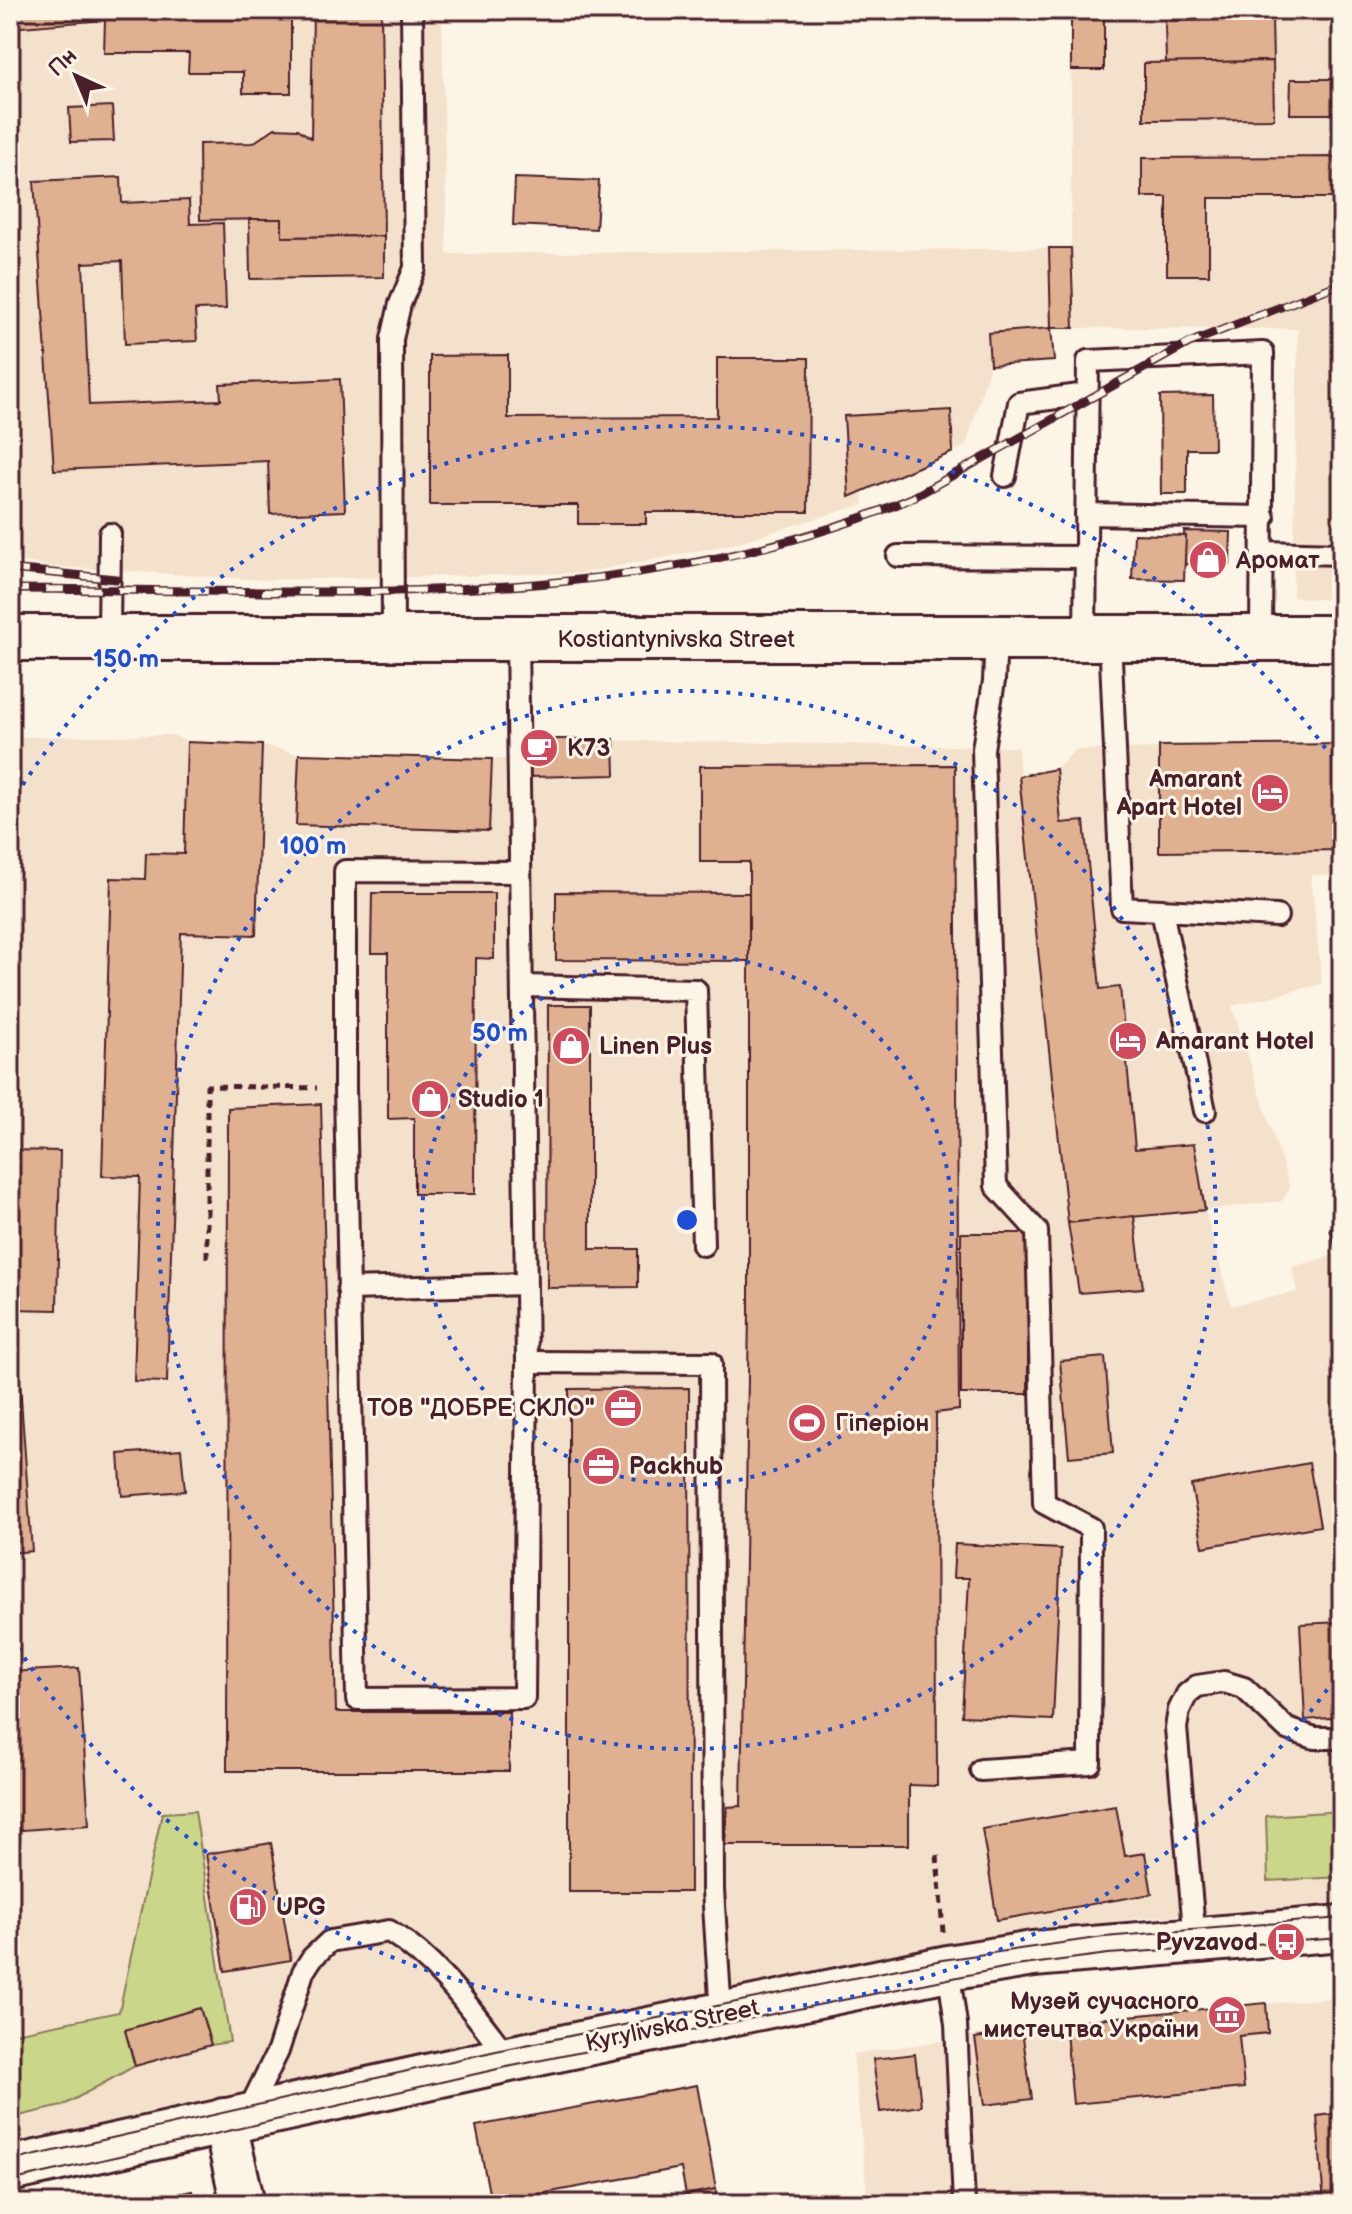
<svg xmlns="http://www.w3.org/2000/svg" width="1352" height="2214" font-family="'Balsamiq Sans',sans-serif">
<rect width="100%" height="100%" fill="#fcf5e5"/>
<filter id="ink" filterUnits="userSpaceOnUse"><feTurbulence type="fractalNoise" baseFrequency=".0125" numOctaves="2"/><feDisplacementMap in="SourceGraphic" scale="16" xChannelSelector="R" yChannelSelector="G"/><feConvolveMatrix kernelMatrix="1 2 1 2 8 2 1 2 1" color-interpolation-filters="sRGB"/></filter>
<g filter="url(#ink)">
<g fill="#f4e1cc">
<path d="M10,10H442L447,254L1071,248V10H1342V601L1293,597L1298,329L1052,328L1054,361L990,365L966,446L862,491L864,504L729,545L582,573L262,580L46,566L10,559Z"/>
<path d="M173,735L187,742L262,745L299,754L492,759H528V739L1018,747L1020,776L1056,769L1075,750L1342,744V876L1311,875L1322,984L1232,1006L1290,1188L1282,1201L1205,1210L1231,1306L1297,1292L1292,1267L1337,1254L1330,1229L1342,1226V1906L1137,1918L946,1950L10,2142V737Z"/>
<path d="M1342,1997V2204H868L853,2054L1065,2022Z"/>
</g>
<g fill="#cad689" stroke="#8a7a5a" stroke-width="2">
<path d="M195,1811L230,2042L211,2045L200,2008L125,2030L135,2066L62,2106L10,2118V2034L119,2012L162,1813Z"/>
<path d="M1342,1811V1877L1268,1881L1266,1816Z"/>
</g>
<g fill="#e0b191" stroke="#4a1f2b" stroke-width="2">
<path d="M10,10H291V93H243V72H188L189,53H104L105,20L10,28Z"/>
<path d="M313,10H381L384,236L282,237V219L200,220L199,144L253,143L275,128L298,129L311,138Z"/>
<rect x="1071" y="10" width="33" height="60"/>
<path d="M1272,19L1273,61L1166,63L1165,21Z"/>
<path d="M1273,61L1274,119L1144,120V63Z"/>
<path d="M1291,79H1342V114H1290Z"/>
<path d="M112,106L114,141L71,142L69,108Z"/>
<path d="M1342,157V198H1209V275H1167V197H1142V158Z"/>
<path d="M121,177L122,203L189,200L190,224L223,223L226,309L195,310L197,341L125,344L122,261L83,263L89,405L221,400L220,384L340,379L345,511L270,514L268,461L54,470L34,181Z"/>
<path d="M515,178L599,181L596,229L513,225Z"/>
<path d="M249,219H282V237L384,236V277L250,279Z"/>
<path d="M1049,248H1071L1074,328H1051Z"/>
<path d="M1051,328L1054,361L990,365L988,333Z"/>
<path d="M508,355V418L717,417V358H809L808,512H646V524H578V505H430V356Z"/>
<path d="M1213,395L1214,449H1187V494H1161L1160,396Z"/>
<path d="M951,410L953,452L849,497L844,416Z"/>
<path d="M1184,531L1231,532L1230,565L1185,564Z"/>
<path d="M1134,534L1186,536L1184,580L1132,579Z"/>
<path d="M528,739H614L615,775L529,777Z"/>
<path d="M187,742L262,745L256,935L181,933L167,1382L134,1381L140,1177L102,1176L111,878L145,879L146,853L184,854Z"/>
<path d="M1342,744V850L1159,852V746Z"/>
<path d="M299,754L492,759L489,831L296,825Z"/>
<path d="M955,765L959,1410L936,1413L937,1786L909,1785V1845H725L727,1807L741,1806L749,1314V862H700V766Z"/>
<path d="M1056,769L1061,823L1084,821L1100,989L1120,987L1135,1149L1194,1144L1205,1210L1068,1223L1019,776Z"/>
<path d="M556,892L749,893V961L556,960Z"/>
<path d="M372,893H494V959L476,958L475,1194H414V1118L388,1119V953H371Z"/>
<path d="M548,1005H590V1249H638V1287L547,1288Z"/>
<path d="M321,1104L336,1712H509V1771H227L228,1108Z"/>
<path d="M10,1150L60,1151L57,1310L10,1309Z"/>
<path d="M1134,1216L1143,1288L1079,1293L1068,1223Z"/>
<path d="M1342,1226V1269L1330,1229Z"/>
<rect x="961" y="1233" width="67" height="161"/>
<path d="M1105,1357L1113,1453L1069,1457L1060,1361Z"/>
<path d="M20,1385L32,1551L10,1553V1386Z"/>
<path d="M689,1388L690,1892H569V1389Z"/>
<path d="M181,1449L185,1491L122,1496L119,1454Z"/>
<path d="M1309,1463L1320,1526L1203,1547L1191,1485Z"/>
<path d="M955,1544L1061,1549L1053,1720L962,1716L969,1578H953Z"/>
<path d="M1342,1622V1717L1305,1720L1300,1624Z"/>
<path d="M79,1668L89,1825L10,1831V1672Z"/>
<path d="M1116,1806L1125,1856L1145,1853L1152,1894L997,1920L982,1829Z"/>
<path d="M271,1843L291,1960L225,1971L206,1854Z"/>
<path d="M1266,2003L1268,2033L1239,2036L1244,2088L1073,2104L1065,2022Z"/>
<path d="M200,2008L211,2045L135,2066L125,2030Z"/>
<path d="M1022,2031L1032,2099L985,2105L975,2038Z"/>
<path d="M915,2054L921,2106L880,2112L873,2059Z"/>
<path d="M697,2085L716,2189L686,2195L681,2168L491,2203L476,2126Z"/>
<path d="M1342,2113V2204H1324L1317,2116Z"/>
<path d="M716,2189L717,2204H665L686,2195Z"/>
<path d="M192,2191L195,2204H131Z"/>
</g>
<g fill="none" stroke-linecap="round" stroke-linejoin="round">
<g stroke="#4a1f2b" stroke-width="26">
<g id="service">
<path d="M1005,476L1019,403L1087,394"/>
<path d="M1086,514L1264,517"/>
<path d="M1263,552L1342,554"/>
<path d="M898,556L1085,557"/>
<path d="M1085,636L1088,361L1263,353L1261,636"/>
<path d="M1110,636L1122,908L1277,916"/>
<path d="M109,638L110,534"/>
<path d="M393,639L392,339L400,304L415,268L412,10"/>
<path d="M517,639L527,1362L524,1698L357,1699L345,1088V871L519,872"/>
<path d="M1162,911L1205,1111"/>
<path d="M522,986L696,990L703,1245"/>
<path d="M348,1289L525,1284"/>
<path d="M527,1362L711,1363L713,1890L721,2014"/>
<path d="M981,1770L1090,1763L1091,1528L1044,1503L1037,1231L996,1186L983,749L994,681L996,637"/>
<path d="M1195,1940L1176,1728L1179,1710L1187,1694L1197,1686L1224,1682L1244,1688L1287,1729L1315,1738H1342"/>
<path d="M948,1968L956,2024L964,2204"/>
<path d="M247,2114L278,2051L303,1972L312,1958L330,1941L389,1931C441,1964 472,2011 509,2059"/>
</g>
</g>
<g stroke="#4a1f2b" stroke-width="48">
<path id="minor" d="M224,2120L243,2204"/>
</g>
<g stroke="#4a1f2b" stroke-width="50">
<path id="tertiary" d="M10,2169L509,2059L948,1968L1033,1954L1342,1928"/>
</g>
<g stroke="#4a1f2b" stroke-width="50">
<path id="secondary" d="M10,638H1342"/>
</g>
<g stroke="#4a1f2b" stroke-width="5" stroke-dasharray="8 6" stroke-linecap="butt">
<path d="M207,1258V1086L317,1088"/>
<path d="M937,1855L943,1932"/>
</g>
<use href="#service" stroke="#fcf5e5" stroke-width="20"/>
<use href="#minor" stroke="#fcf5e5" stroke-width="42"/>
<use href="#tertiary" stroke="#fcf5e5" stroke-width="44"/>
<use href="#secondary" stroke="#fcf5e5" stroke-width="44"/>
<g stroke="#4a1f2b" stroke-width="2">
<path d="M10,2161L496,2051L942,1960L1104,1937L1342,1918"/>
<path d="M10,2181L502,2068L1008,1967L1108,1954L1342,1938"/>
</g>
<g stroke="#4a1f2b" stroke-width="9">
<g id="rail">
<path d="M10,569L116,579"/>
<path d="M10,589C311,589 629,618 912,498L1189,343L1342,283"/>
</g>
</g>
<use href="#rail" stroke="#fcf5e5" stroke-width="6" stroke-dasharray="18" stroke-linecap="butt"/>
</g>
</g>
<g fill="none" stroke="#1d4ed8" stroke-width="4" stroke-dasharray="4 8">
<circle cx="687" cy="1220" r="265"/>
<circle cx="687" cy="1220" r="529"/>
<path d="M1341 1670A794 794 0 0 1 10 1635M10 805A794 794 0 0 1 1341 770"/>
</g>
<defs>
<g id="shop-disc" transform="scale(2)"><circle r="9.5" fill="#d1495b" stroke="#fcf5e5"/><path d="M-5-2.5h2.3a2.7 3.5 0 0 1 5.4 0H5L5.5 6h-11ZM-1.5-2.5h3a1.5 2.3 0 0 0-3 0Z" fill="#fff"/></g>
<g id="cafe-disc" transform="scale(2)"><circle r="9.5" fill="#d1495b" stroke="#fcf5e5"/><path d="M-5.5-4.5H6V0H3Q3 3.5 0 3.5H-2.5Q-5.5 3.5-5.5 0ZM3-3.2v2h1.7v-2ZM-6 4.5H4V6H-6Z" fill="#fff"/></g>
<g id="hotel-disc" transform="scale(2)"><circle r="9.5" fill="#d1495b" stroke="#fcf5e5"/><path d="M-6-4.5h1.5V1H6V5H4.5V3h-9V5H-6ZM-4 0a1.8 1.8 0 1 1 3.6 0ZM.5 0V-2.5h3Q6-2.5 6 0Z" fill="#fff"/></g>
<g id="office-disc" transform="scale(2)"><circle r="9.5" fill="#d1495b" stroke="#fcf5e5"/><path d="M-6-3h4V-5.5h4V-3h4V5H-6ZM-1-4.5V-3h2v-1.5ZM-6 0V1H6V0Z" fill="#fff"/></g>
<g id="stadium-disc" transform="scale(2)"><circle r="9.5" fill="#d1495b" stroke="#fcf5e5"/><path d="M0-5a6.5 5 0 1 0 0 10a6.5 5 0 1 0 0-10ZM-3.5-1.8h7v3.6h-7Z" fill="#fff"/></g>
<g id="fuel-disc" transform="scale(2)"><circle r="9.5" fill="#d1495b" stroke="#fcf5e5"/><path d="M-5.5-6h7V0h2V4h1.3V-2.5L3-4.5l.8-.8L6-3V5H2.5V1h-1V6h-7ZM-4.2-4.7v3.2H.2V-4.7Z" fill="#fff"/></g>
<g id="bus-disc" transform="scale(2)"><circle r="9.5" fill="#d1495b" stroke="#fcf5e5"/><path d="M-5-6H5V4H4V6H2V4H-2V6H-4V4H-5ZM-3.5-4V0h7V-4ZM-3.5 1.2v1.5H-2V1.2ZM2 1.2v1.5H3.5V1.2Z" fill="#fff"/></g>
<g id="museum-disc" transform="scale(2)"><circle r="9.5" fill="#d1495b" stroke="#fcf5e5"/><path d="M0-6L6-3V-2H-6V-3ZM-5-1h2V3h-2ZM-1-1h2V3h-2ZM3-1h2V3H3ZM-6 4H6V6H-6Z" fill="#fff"/></g>
</defs>
<g fill-rule="evenodd">
<use href="#shop-disc" x="1208" y="560"/>
<use href="#cafe-disc" x="539" y="748"/>
<use href="#hotel-disc" x="1270" y="793"/>
<use href="#hotel-disc" x="1128" y="1041"/>
<use href="#shop-disc" x="571" y="1046"/>
<use href="#shop-disc" x="430" y="1099"/>
<use href="#office-disc" x="623" y="1408"/>
<use href="#stadium-disc" x="807" y="1423"/>
<use href="#office-disc" x="601" y="1466"/>
<use href="#fuel-disc" x="248" y="1907"/>
<use href="#bus-disc" x="1286" y="1942"/>
<use href="#museum-disc" x="1227" y="2015"/>
</g>
<g text-anchor="middle" stroke-width="6" stroke-linejoin="round" paint-order="stroke">
<g font-size="24" font-weight="bold" fill="#4a1f2b" stroke="#fcf5e5" text-anchor="start">
<text x="1236" y="568">Аромат</text>
<text x="567" y="756">К73</text>
<text x="1242" y="787" text-anchor="end">Amarant<tspan x="1242" dy="28">Apart Hotel</tspan></text>
<text x="1156" y="1049">Amarant Hotel</text>
<text x="599" y="1054">Linen Plus</text>
<text x="458" y="1107">Studio 1</text>
<text x="595" y="1416" text-anchor="end">ТОВ "ДОБРЕ СКЛО"</text>
<text x="835" y="1431">Гіперіон</text>
<text x="629" y="1474">Packhub</text>
<text x="276" y="1915">UPG</text>
<text x="1258" y="1950" text-anchor="end">Pyvzavod</text>
<text x="1199" y="2009" text-anchor="end">Музей сучасного<tspan x="1199" dy="28">мистецтва України</tspan></text>
</g>
<g font-size="24" fill="#4a1f2b" stroke="#fcf5e5">
<text x="676" y="647">Kostiantynivska Street</text>
<text transform="translate(672 2025) rotate(-12)" y="8">Kyrylivska Street</text>
</g>
</g>
<circle cx="687" cy="1220" r="12" fill="#1d4ed8" stroke="#fcf5e5" stroke-width="4"/>
<g font-size="24" text-anchor="middle" font-weight="bold" fill="#1d4ed8" stroke="#fcf5e5" stroke-width="6" stroke-linejoin="round" paint-order="stroke">
<text x="126" y="667">150 m</text>
<text x="313" y="854">100 m</text>
<text x="500" y="1041">50 m</text>
</g>
<rect width="1352" height="2214" fill="none" stroke="#fcf5e5" stroke-width="40"/>
<rect x="20" y="20" width="1312" height="2174" fill="none" stroke="#4a1f2b" stroke-width="3" filter="url(#ink)"/>
<g transform="translate(76 76) rotate(316)" stroke="#fcf5e5" stroke-width="6" paint-order="stroke">
<path d="M0-6L14 30L0 20L-14 30Z" fill="#4a1f2b"/>
<text y="-12" font-size="22" font-weight="bold" text-anchor="middle" fill="#4a1f2b">Пн</text>
</g>
</svg>
